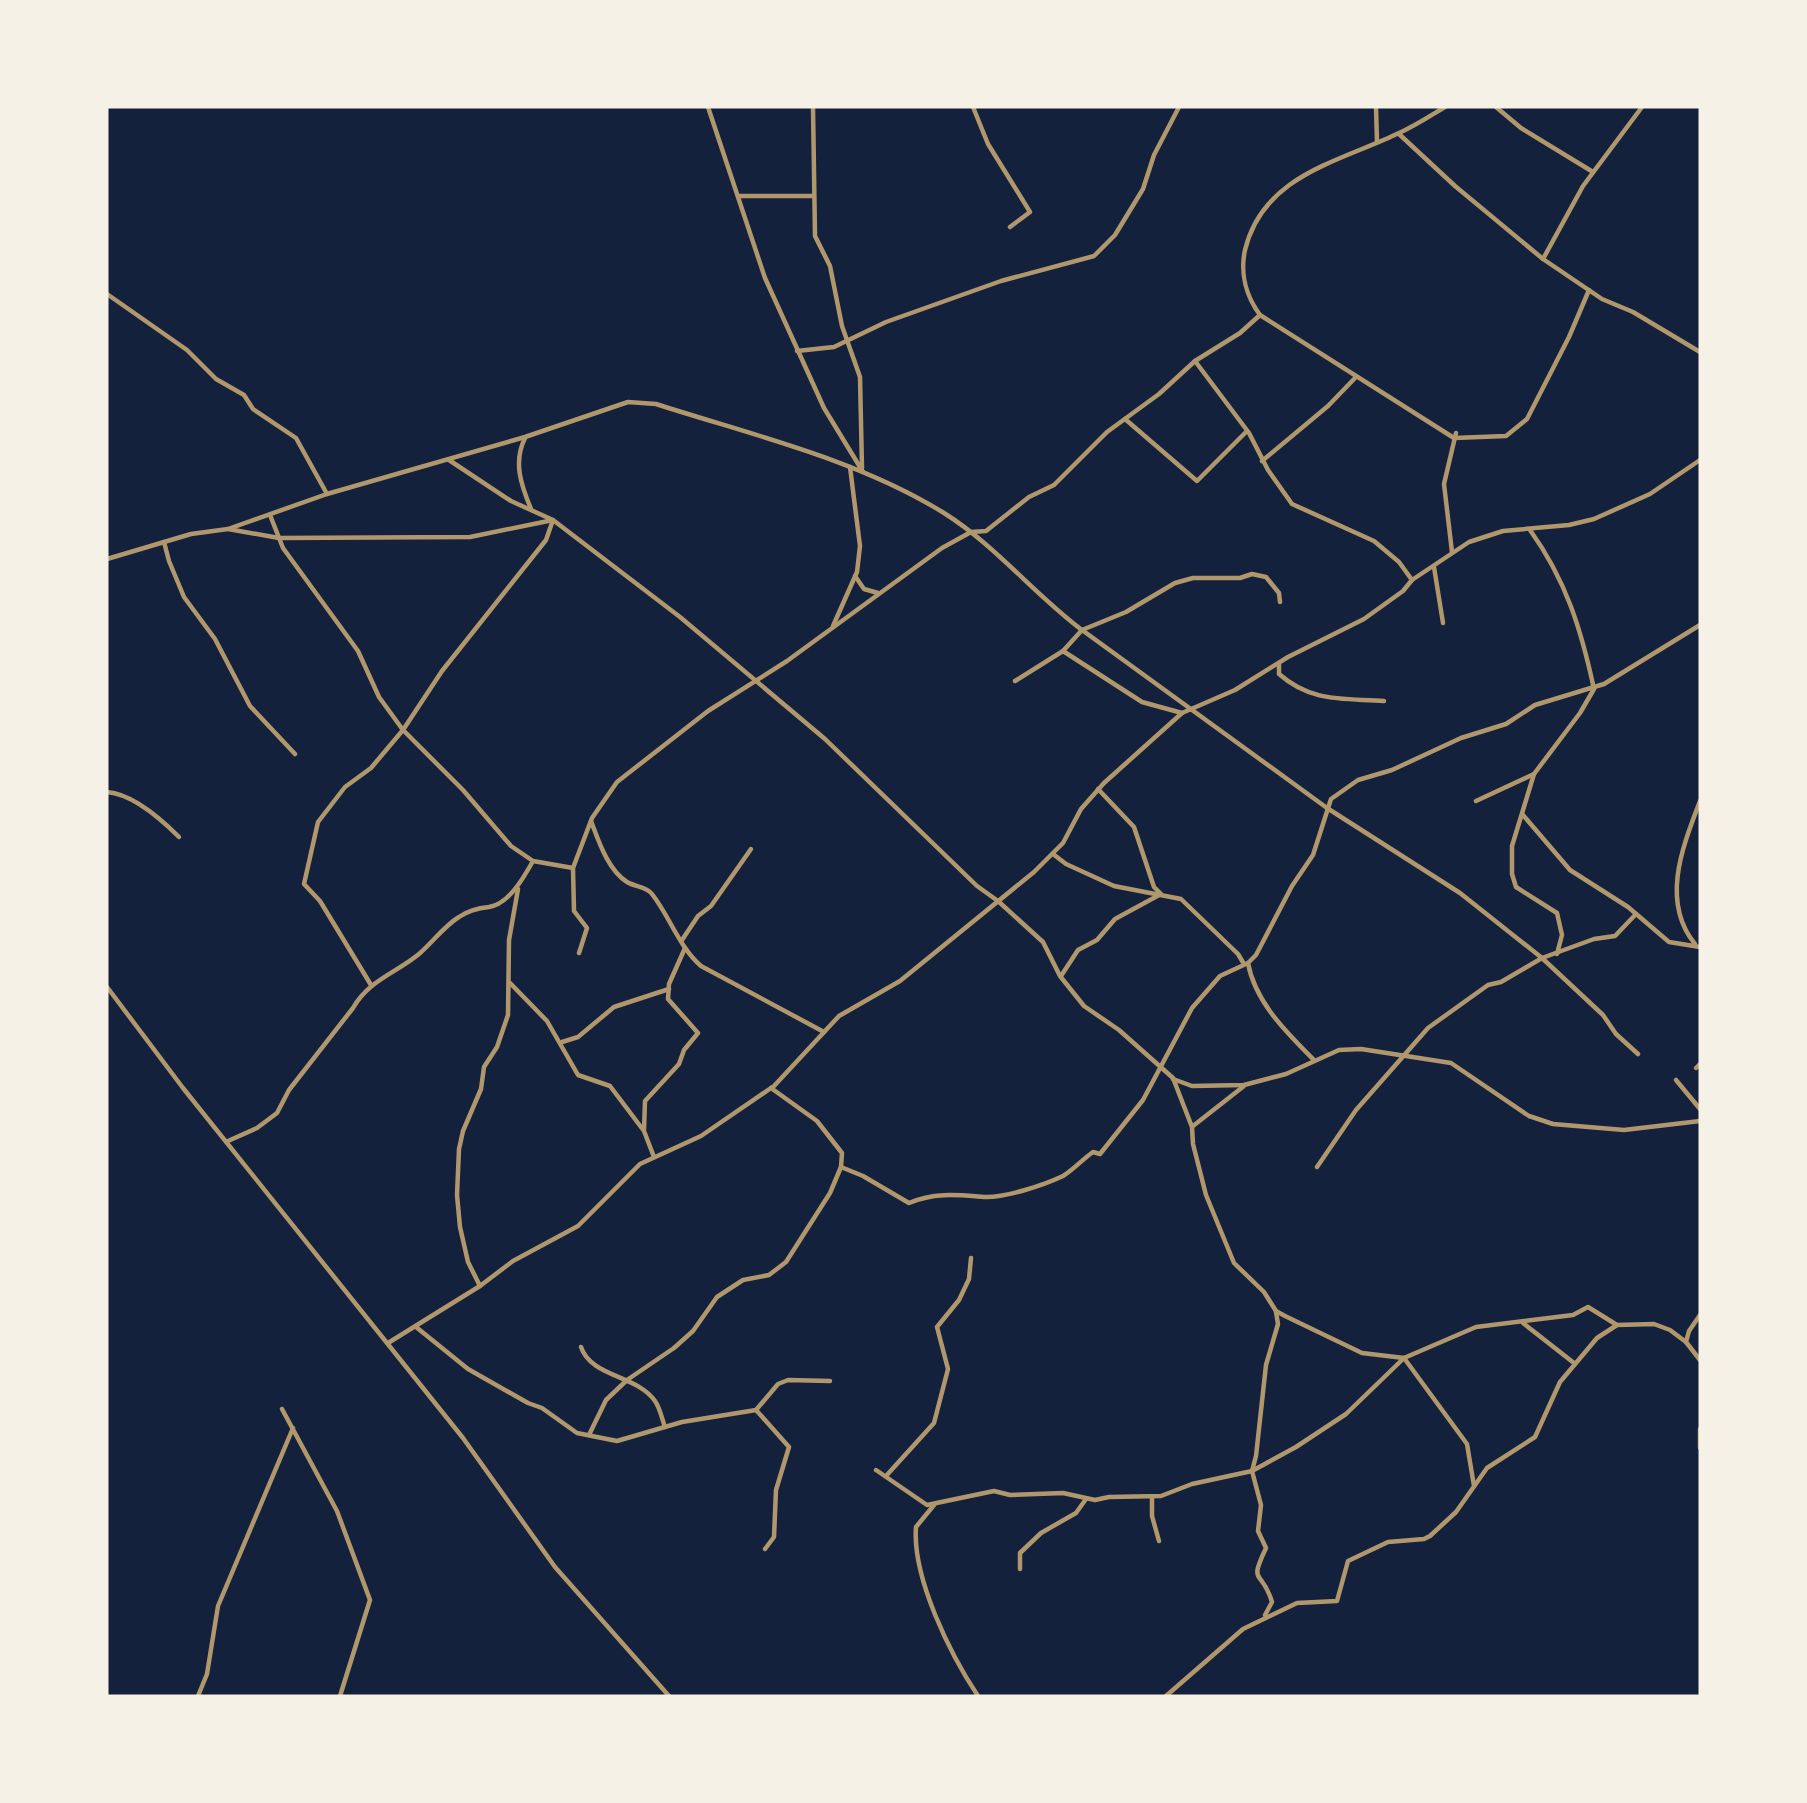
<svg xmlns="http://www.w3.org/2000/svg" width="1807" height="1803" font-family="Manrope,sans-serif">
<rect width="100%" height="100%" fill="#14213d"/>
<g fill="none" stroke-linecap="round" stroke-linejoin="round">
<g stroke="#b1986c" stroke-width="4.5">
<path d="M708,107L765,278L824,408L863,472"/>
<path d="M813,107L815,236L830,266L842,326L860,377L862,468"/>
<path d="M973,107L988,144L1030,212L1010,227"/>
<path d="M1376,107L1377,142"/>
<path d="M1445,107C1430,116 1415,126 1399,133C1339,162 1263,175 1245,250C1240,273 1246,296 1260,315L1454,438L1506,436L1527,419L1569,337L1589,290"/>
<path d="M1496,107L1521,128L1593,172"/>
<path d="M1399,134L1455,186L1543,259L1602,299L1633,312L1700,352"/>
<path d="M738,196H813"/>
<path d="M1543,259L1583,186L1642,107"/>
<path d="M107,294L187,350L216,379L244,395L253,409L296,438L327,494"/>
<path d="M797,351L834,347L886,322L1001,281L1094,256L1115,235L1143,189L1154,155L1179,107"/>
<path d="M1195,361L1249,433L1268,470L1292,504L1374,541L1399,562L1412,580"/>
<path d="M1125,419L1197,481L1247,431"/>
<path d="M525,438C513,462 521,485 531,509"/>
<path d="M1262,461L1328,406L1356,377"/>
<path d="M270,515L283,548L358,651L379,697L403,730L463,790L511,846L533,861L573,868"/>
<path d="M228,529L279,538L470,537L553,520L680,617L825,739L977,886L998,901L1043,942L1060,976L1084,1006L1119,1030L1173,1078L1192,1127L1193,1144L1206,1195L1234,1263L1264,1292L1276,1311L1285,1316L1362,1353L1404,1358L1476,1327L1573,1315L1588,1307L1617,1325L1654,1324L1670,1330L1686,1342"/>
<path d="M1530,530C1566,580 1581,629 1594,689L1580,713L1534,774L1512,846V874L1516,887L1557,913L1562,935L1557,954"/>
<path d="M164,542L169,561L184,597L215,639L250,706L295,754"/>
<path d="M1452,552L1444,484L1456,433"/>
<path d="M107,559L191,534L228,529L327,494L525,437L628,402L656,404C752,435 857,459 944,513C995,545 1034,594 1082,630L1327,808L1460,893L1542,958L1603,1015L1616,1034L1638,1054"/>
<path d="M1434,567L1443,623"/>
<path d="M855,576L864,589L878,593"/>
<path d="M833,626L857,572L860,546L850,467"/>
<path d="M1063,651L1142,702L1182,713"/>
<path d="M1279,664V674C1312,703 1344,698 1384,701"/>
<path d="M1015,681L1063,651L1082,630L1126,612L1175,583L1193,578H1240L1252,574L1266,577L1279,593L1280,602"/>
<path d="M107,792C133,794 161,819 179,837"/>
<path d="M1476,801L1534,774"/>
<path d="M1523,815L1570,870L1628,907L1669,942L1700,947"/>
<path d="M591,821C599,842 608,870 627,882C635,887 646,886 652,894C670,917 679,947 701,966L824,1032"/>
<path d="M1053,854L1066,864L1114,886L1181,899L1238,954L1244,964"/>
<path d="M682,940L698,916L711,906L751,849"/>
<path d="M1695,944C1660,901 1683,846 1700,801"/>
<path d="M579,953L587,928L574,911L573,868L592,818L617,782L708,711L787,661L942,548L971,532L986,531L1029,497L1054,485L1107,432L1159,394L1195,361L1240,333L1260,315"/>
<path d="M1248,963C1255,1002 1287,1033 1314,1060"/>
<path d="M1061,976L1078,950L1097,940L1115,919L1161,894L1154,887L1134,827L1098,789"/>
<path d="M510,983L547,1021L578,1075L610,1086L644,1131L654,1157"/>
<path d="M371,985L320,901L304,884L318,822L345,787L371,768L403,730L442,671L546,540L553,520L511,501L449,460"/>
<path d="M107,987L183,1088L463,1438L555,1567L669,1696"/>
<path d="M562,1042L578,1037L614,1007L669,989"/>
<path d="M1696,1068L1700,1064"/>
<path d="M1173,1079L1192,1086L1244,1085L1286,1074L1339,1050L1361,1049L1451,1063L1529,1116L1553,1124L1624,1130L1700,1121"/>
<path d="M1676,1080L1700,1109"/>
<path d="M1193,1126L1244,1086"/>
<path d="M644,1130L645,1101L679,1064L684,1050L698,1033L668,999L669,984L685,948"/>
<path d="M228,1141L257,1128L277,1113L289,1090L353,1008C369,980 396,973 419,954C433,942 444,926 459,917C469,910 478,908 489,907C509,904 524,877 533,861"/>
<path d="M841,1167L863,1176L909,1203C935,1192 958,1195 984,1197C1005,1198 1044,1185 1063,1176C1073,1170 1083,1159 1093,1152L1100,1154L1143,1100L1192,1008L1220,976L1248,963L1256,955L1292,886L1313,855L1331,799L1358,780L1392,770L1461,738L1506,724L1535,705L1604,684L1700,625"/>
<path d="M1317,1167L1356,1110L1428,1028L1488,985L1501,982L1542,958L1594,939L1615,936L1636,914"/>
<path d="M480,1286L468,1262L460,1227L457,1195L459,1149L463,1131L481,1089L484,1067L497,1047L508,1015L509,940L518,889"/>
<path d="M1700,1315L1689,1331L1686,1342L1700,1360"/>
<path d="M1523,1323L1574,1363"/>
<path d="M416,1327L468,1369L528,1403L542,1408L577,1433L617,1441L682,1422L756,1410L778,1384L788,1380L830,1381"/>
<path d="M388,1343L480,1286L513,1261L578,1226L640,1164L701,1136L774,1086L839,1016L900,981L1034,872L1063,843L1081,809L1104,783L1182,713L1235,690L1288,657L1364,619L1403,591L1412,580L1469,542L1503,531L1569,525L1594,519L1650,494L1700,460"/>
<path d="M581,1347C591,1377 637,1375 655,1401C660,1408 662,1419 665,1427"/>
<path d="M282,1409L337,1511L370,1600L340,1696"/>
<path d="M756,1410L789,1447L776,1490L774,1537L765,1549"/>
<path d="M1700,1429V1448"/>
<path d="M589,1435L606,1400L627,1380L674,1348L693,1331L717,1297L743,1280L769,1275L786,1262L830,1193L841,1167L842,1153L817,1121L771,1088"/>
<path d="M876,1470L927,1505L994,1491L1010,1495L1063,1493L1095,1500L1109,1497L1161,1496L1192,1484L1252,1471L1296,1447L1346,1414L1404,1358L1467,1444L1474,1486"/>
<path d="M886,1476L934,1423L948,1369L937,1327L959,1300L969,1279L971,1258"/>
<path d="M1152,1497V1516L1159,1541"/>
<path d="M934,1505L916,1527C912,1577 950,1654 978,1696"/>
<path d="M1020,1569V1553L1041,1533L1076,1513L1086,1499"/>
<path d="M1265,1615L1272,1602C1262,1568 1248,1586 1266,1548L1258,1531L1261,1505L1252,1471L1256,1456L1266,1365L1278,1324L1276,1312"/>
<path d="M198,1696L207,1674L218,1606L293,1428"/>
<path d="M1166,1696L1243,1629L1297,1603L1337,1601L1348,1561L1388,1542L1424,1539L1430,1536L1456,1512L1487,1468L1535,1437L1560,1382L1597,1338L1617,1325"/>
</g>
</g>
<rect width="1807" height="1803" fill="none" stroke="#f6f1e7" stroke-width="217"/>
</svg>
